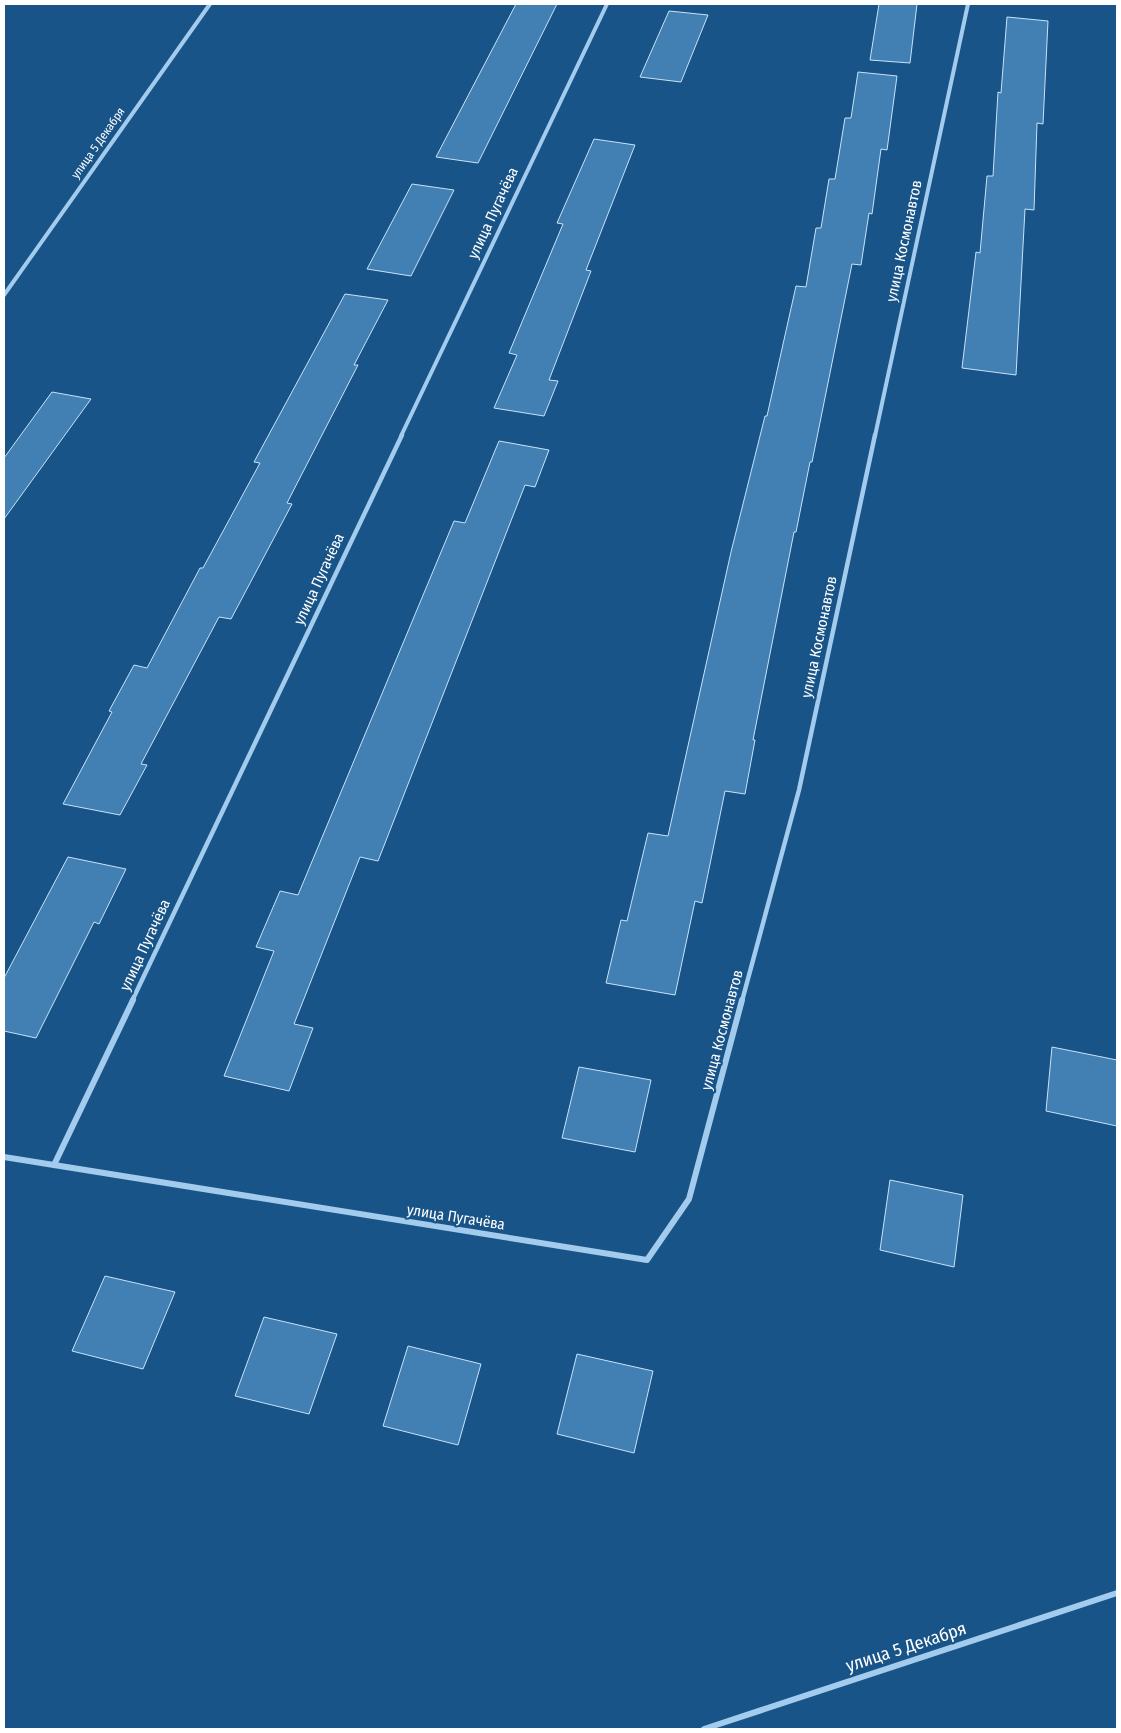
<svg xmlns="http://www.w3.org/2000/svg" width="1121" height="1733" font-family="'Fira Sans Condensed',sans-serif">
<rect width="100%" height="100%" fill="#195488"/>
<g fill="#427fb2" stroke="#c7e3f9">
<path d="M516,4H557L478,163L436,157Z"/>
<path d="M879,4H917L910,63L870,60Z"/>
<path d="M669,11L708,15L681,82L640,77Z"/>
<path d="M1007,17L1048,21L1043,124L1037,123L1034,210L1025,209L1016,375L962,368L976,252L980,253L987,176H993L998,92L1001,93Z"/>
<path d="M858,72L897,76L887,150L881,149L872,214L869,213L861,265L852,264L812,462H810L796,532H794L753,740H755L745,794L725,791L702,903L695,901L675,995L606,983L621,920L627,921L648,833L668,836L731,552L765,416H767L796,286L806,287L816,228H821L829,179H835L845,118H851Z"/>
<path d="M594,139L635,145L586,270L591,271L549,380L558,381L544,416L494,408L517,355L509,353L563,224L557,223Z"/>
<path d="M412,184L454,190L411,276L367,269Z"/>
<path d="M345,294L388,300L354,365H358L287,503L292,504L231,619L219,617L141,764L147,765L120,815L63,804L112,712L109,711L134,665L147,668L200,568H203L260,463L254,462Z"/>
<path d="M52,392L91,399L4,519V458Z"/>
<path d="M499,441L549,450L535,487L525,485L378,861L360,857L294,1024L313,1028L289,1091L224,1076L274,951L256,947L280,891L298,895L454,521L465,523Z"/>
<path d="M68,857L126,869L99,924L94,922L36,1038L4,1031V978Z"/>
<path d="M1052,1047L1117,1060V1126L1046,1111Z"/>
<path d="M579,1067L651,1080L635,1152L562,1138Z"/>
<path d="M890,1180L963,1195L954,1267L880,1250Z"/>
<path d="M105,1276L175,1292L143,1369L72,1351Z"/>
<path d="M264,1317L337,1334L309,1414L235,1396Z"/>
<path d="M408,1346L481,1364L458,1445L383,1426Z"/>
<path d="M577,1354L653,1371L634,1453L557,1434Z"/>
</g>
<g fill="none" stroke-linecap="round" stroke-linejoin="round">
<g stroke="#a2cbed" stroke-width="4">
<path d="M4,295L210,4"/>
<path d="M401,436L607,4"/>
<path d="M875,436L968,4"/>
</g>
<g stroke="#a2cbed" stroke-width="4.5">
<path d="M132,1001L402,435"/>
<path d="M742,1001L799,790L875,435"/>
</g>
<g stroke="#a2cbed" stroke-width="6">
<path d="M4,1157L647,1260L689,1199L742,1000"/>
<path d="M54,1165L133,1000"/>
<path d="M704,1729L1117,1593"/>
</g>
</g>
<g text-anchor="middle" stroke-width="4.5" stroke-linejoin="round" paint-order="stroke">
<g font-size="12" fill="#fff" stroke="#195488">
<text transform="translate(98 143) rotate(-55)" y="4">улица 5 Декабря</text>
</g>
<g font-size="15" fill="#fff" stroke="#195488">
<text transform="translate(493 213) rotate(-65)" y="5">улица Пугачёва</text>
<text transform="translate(904 241) rotate(-78)" y="5">улица Космонавтов</text>
<text transform="translate(319 579) rotate(-65)" y="5">улица Пугачёва</text>
<text transform="translate(819 637) rotate(-78)" y="5">улица Космонавтов</text>
<text transform="translate(145 945) rotate(-65)" y="5">улица Пугачёва</text>
<text transform="translate(722 1030) rotate(-75)" y="5">улица Космонавтов</text>
<text transform="translate(456 1217) rotate(9)" y="5">улица Пугачёва</text>
</g>
<g font-size="18" fill="#fff" stroke="#195488">
<text transform="translate(906 1647) rotate(-18)" y="6">улица 5 Декабря</text>
</g>
</g>
<rect width="1121" height="1733" fill="none" stroke="#ffffff" stroke-width="10"/>
</svg>
